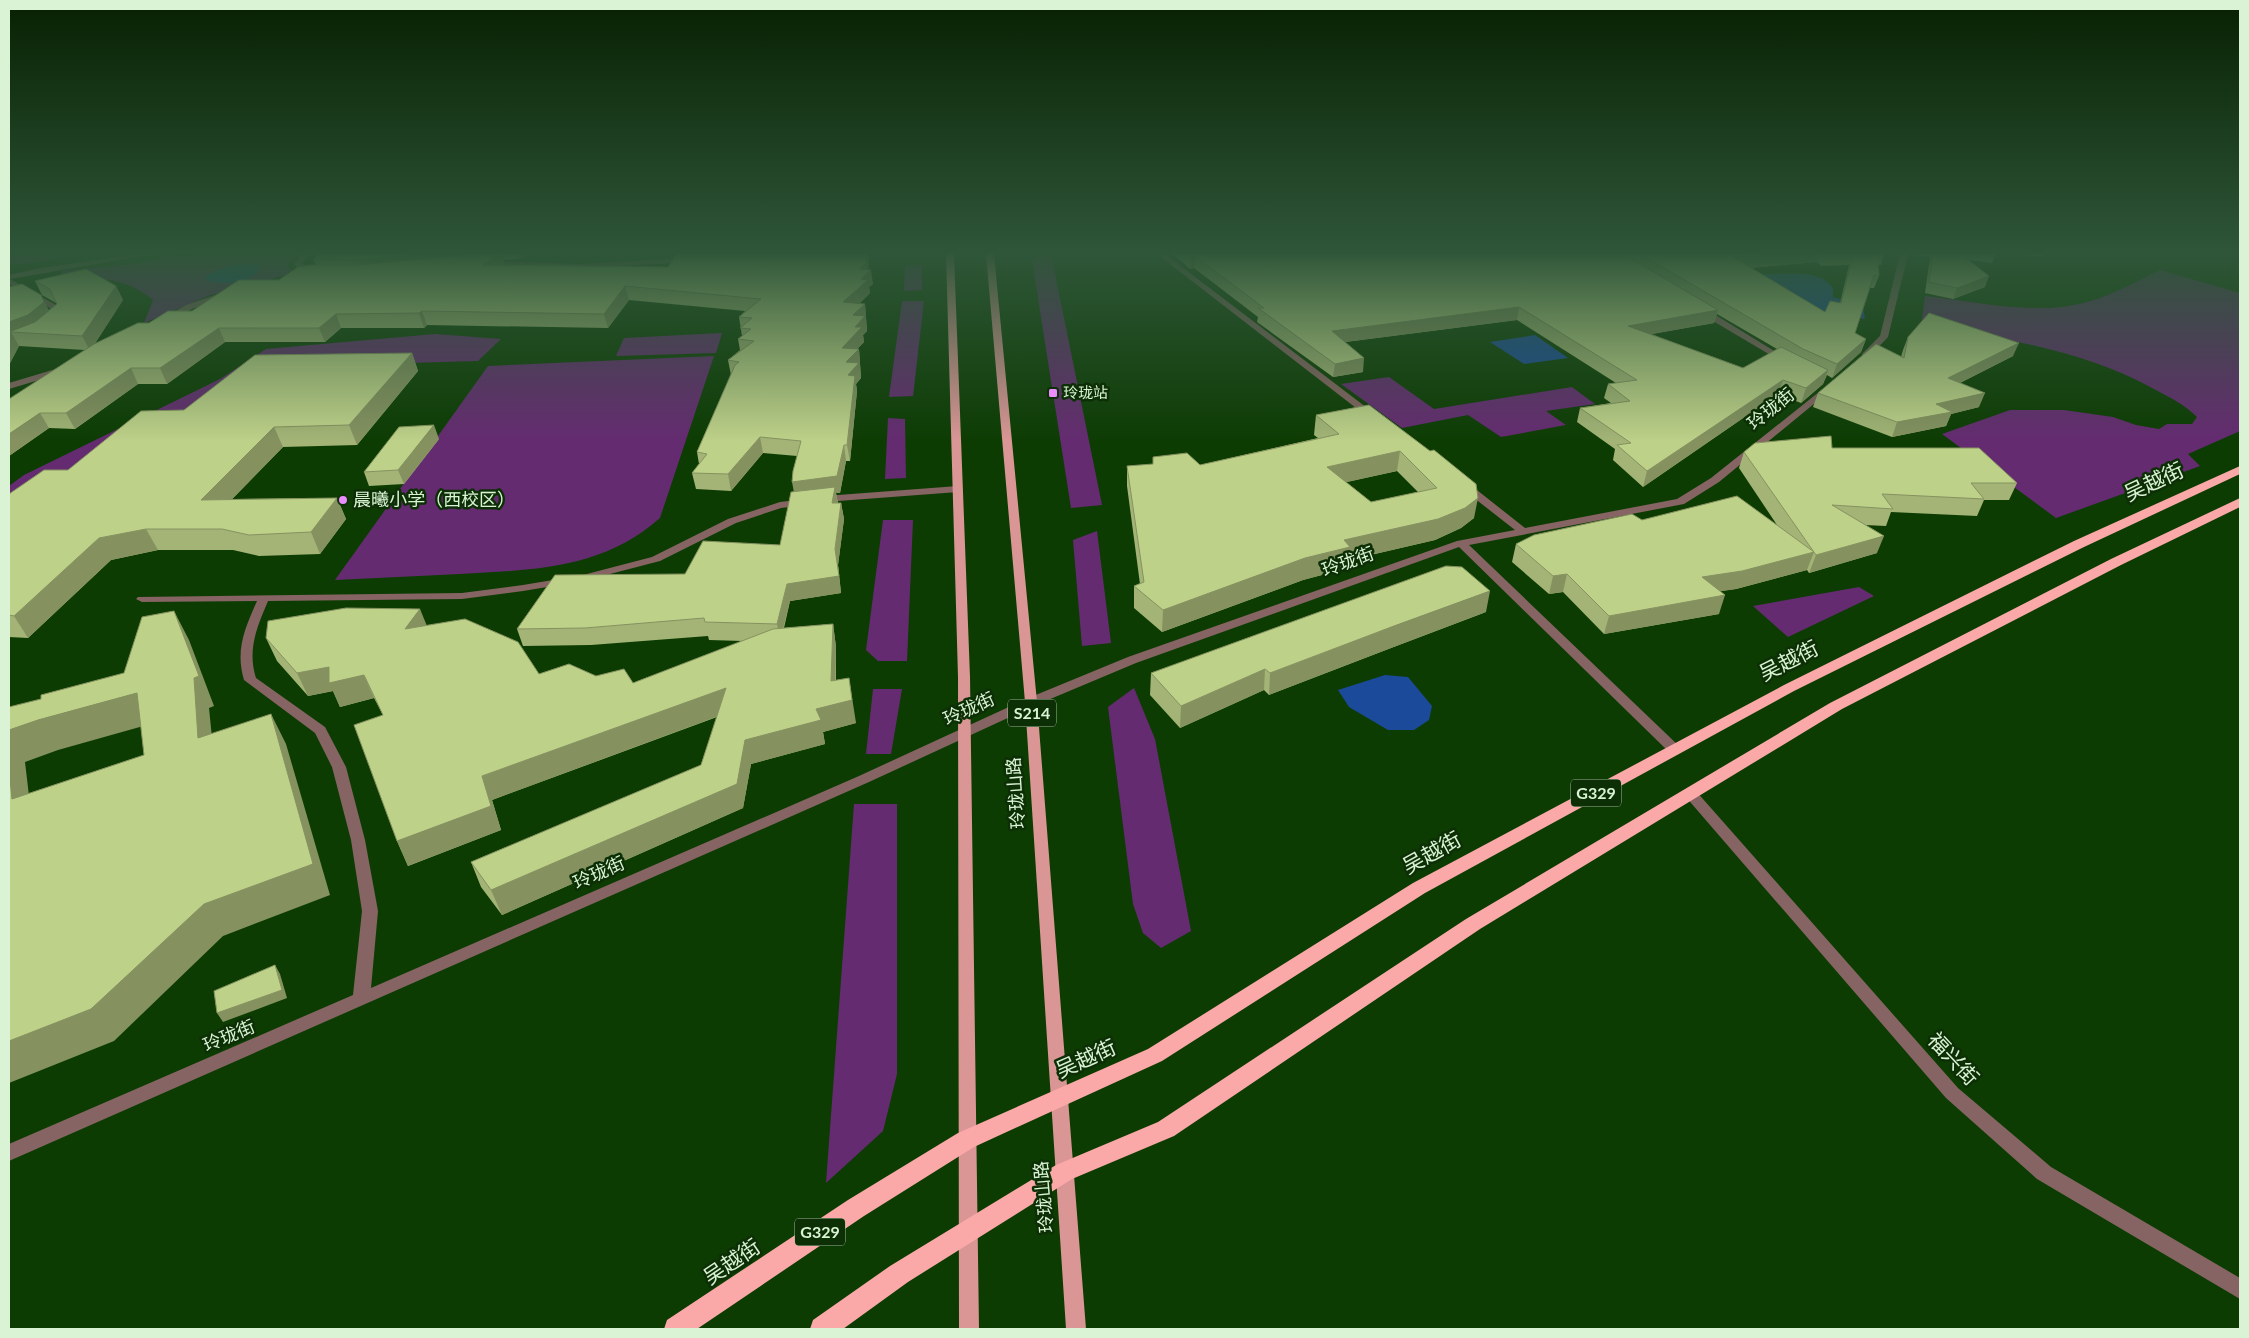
<svg xmlns="http://www.w3.org/2000/svg" width="2249" height="1338" font-family="Lato,'Noto Sans SC',sans-serif">
<rect width="100%" height="100%" fill="#0d3c03"/>
<g fill="#652b71">
<path d="M9,254H67C48,262 29,264 9,264Z"/>
<path d="M232,254H297L289,262L288,267L293,271L290,274L208,296L144,323L153,300C127,278 98,277 64,279L61,271L132,264L157,260L168,255L224,257Z"/>
<path d="M1051,254L1102,505L1071,508L1032,260L1039,256Z"/>
<path d="M922,265V290L904,291L905,266Z"/>
<path d="M2160,270L2240,293V431L2188,454L2200,466L2056,518L1942,434L2010,410H2064L2113,417L2136,425L2159,429L2167,424H2192L2197,417C2184,404 2169,397 2152,388C2081,349 2001,338 1921,326L1925,296C1973,301 2026,314 2074,305C2104,300 2133,283 2160,270Z"/>
<path d="M902,301H924L913,396L889,397Z"/>
<path d="M722,333L716,353L616,356L624,338Z"/>
<path d="M435,334L501,339L478,361L265,367L18,506H9V486L24,475L220,379L266,349Z"/>
<path d="M714,356L660,518C603,569 533,570 460,574C418,576 377,578 335,580L488,366Z"/>
<path d="M1389,377L1434,409L1572,387L1595,404L1546,411L1566,425L1501,437L1468,415L1402,428L1341,384Z"/>
<path d="M888,418L905,419L906,478L885,479Z"/>
<path d="M883,520H913L907,661H878L866,650Z"/>
<path d="M1097,531L1111,643L1082,646L1073,540Z"/>
<path d="M1859,587L1874,596L1788,637L1753,606Z"/>
<path d="M1134,688L1155,739L1191,931L1161,948L1143,933L1133,904L1108,707Z"/>
<path d="M873,689H902L891,754H866Z"/>
<path d="M854,804H897V1074L883,1131L826,1183Z"/>
</g>
<g fill="#1b4a9a">
<path d="M244,264H258L261,268C250,284 223,285 206,280V276L228,266Z"/>
<path d="M1764,274C1786,275 1818,268 1833,288V297L1863,307L1865,319L1818,312L1760,278Z"/>
<path d="M1535,335L1568,358L1524,364L1490,342Z"/>
<path d="M1385,675L1408,677L1432,706L1429,720L1414,730H1388L1349,707L1338,690Z"/>
</g>
<g fill="none" stroke-linecap="round" stroke-linejoin="round">
<g fill="#866463" fill-rule="evenodd">
<path d="M135,254H154L10,279L56,305L62,318L55,323L51,321L54,318L50,308L9,284V275L35,269Z"/>
<path d="M302,254H309L302,263L319,272V276H313L295,266L294,264Z"/>
<path d="M1157,254H1165L1375,414V418H1369Z"/>
<path d="M1900,254H1908L1888,337L1868,358H1862V354L1880,336Z"/>
<path d="M689,258H692V262L582,268L487,265L483,263L487,261L582,264Z"/>
<path d="M224,292L231,294L192,309L170,320L163,318L186,305Z"/>
<path d="M1698,308H1704L1789,360L1782,362L1698,312Z"/>
<path d="M59,368L62,369V373L9,389V383Z"/>
<path d="M1829,384L1832,385V389L1719,482L1684,504L1469,545L1680,747L1682,750L1680,753H1670L1459,547L1136,663L1036,705L869,782L9,1161V1144L353,995L362,911L351,840L332,767L315,733L244,680C235,650 245,628 257,601L142,602L136,599L138,597L462,593L523,585L583,575L652,557L728,519L780,502L838,495L958,486L963,489L958,492L838,501L781,508L736,523L660,561L583,581L523,591L462,599L268,601C257,627 247,650 256,678L325,727L346,767L365,840L378,911L371,988L859,776L1026,699L1128,657L1457,541L1515,530L1460,487V483H1468L1525,528L1677,499L1711,478Z"/>
<path d="M1690,788L1695,790L1958,1088L2051,1167L2240,1278V1299L2037,1179L1946,1098L1685,796L1683,793L1685,790Z"/>
</g>
<g fill="#da9695" fill-rule="evenodd">
<path d="M946,254H954L970,677L979,1329H959L958,677Z"/>
<path d="M986,254H994L1037,702L1086,1329H1066L1025,702Z"/>
</g>
<g fill="#fba9a8" fill-rule="evenodd">
<path d="M2240,466V474L2084,547L1794,691L1425,893L1162,1061L974,1147L864,1216L697,1329H664L667,1320L848,1200L958,1133L1148,1049L1413,883L1784,685L2074,541Z"/>
<path d="M2240,498V507L2121,565L1842,709L1480,929L1174,1136L1072,1179L908,1282L843,1329H810L813,1320L890,1266L1056,1165L1158,1122L1466,919L1830,703L2111,559Z"/>
</g>
</g>
<g fill="#a3b476" fill-rule="evenodd">
<path d="M320,254H527L518,259L503,260L504,265L668,267L676,254H869L868,270L873,284L869,287L870,293L859,304H865L867,331L863,335L864,342L857,349H859L861,378L856,384L857,391L850,461H846L840,493H836L838,503H841L844,519L838,565L841,593L790,601L784,628L833,624L836,647V680L856,723L823,732L825,744L751,764L743,808L502,915L481,887L471,862L701,765L717,717L492,800L501,830L408,866L397,841L383,715L374,698L340,707L333,691L308,696L277,661L266,638L427,625L539,674L596,676L633,683L743,641L709,640L708,636L591,645L523,646L517,629L685,574L780,545L794,492L797,456L763,453L731,491L696,489L692,473L699,464L697,452L731,375L728,360L740,350L738,339L742,336L739,317L745,311L629,300L608,328L427,325L424,328H341L325,342H225L167,384H138L75,429L49,428L9,456L85,350L19,346L9,365V287L49,310L57,304L56,303L42,295L35,281L116,286L123,300L94,345L149,323L192,311L279,280L316,265L313,259Z"/>
<path d="M1173,254H1884L1881,265H1878L1879,276L1874,288H1870L1855,333L1866,339L1861,352L1832,378L1827,375L1823,384L1801,403L1778,394L1643,487L1613,460L1615,449L1577,422L1580,408L1611,403L1604,398L1608,384L1616,383L1517,320L1345,342L1363,372L1333,377L1257,322L1258,317L1194,268L1190,269ZM1817,262L1821,266L1849,265L1840,303L1825,312L1751,268ZM1717,314L1777,349L1743,368L1651,334L1714,323Z"/>
<path d="M1915,254H1996L1992,263L1969,260L1985,287L1953,299L1925,293L1930,257L1914,255Z"/>
<path d="M2025,254H2045L2044,257Z"/>
<path d="M1908,337L2013,356L1960,383L1979,407L1951,414L1946,426L1892,437L1813,407L1818,393L1901,357L1903,350Z"/>
<path d="M412,353L418,371L357,445L283,447L232,499L337,498L346,519L320,554L259,556L233,550H158L111,560L28,638L9,637V494L68,470L184,410Z"/>
<path d="M1369,405L1474,518L1461,528L1435,540L1349,560L1348,568L1303,580L1162,632L1134,608V586L1140,584L1127,486V466L1200,465L1318,438L1314,435L1316,415ZM1397,471L1418,492L1371,502L1346,482Z"/>
<path d="M439,439L404,484L369,486L364,472Z"/>
<path d="M1832,448L2017,483L2009,500H1984L1977,516L1891,512L1886,526L1865,525L1877,553L1809,573L1807,570L1736,589L1720,591L1719,614L1604,634L1563,592L1549,594L1512,562L1516,544L1642,520L1777,525L1739,468L1744,452Z"/>
<path d="M1486,612L1391,648L1269,695L1264,690L1180,728L1150,695L1151,673Z"/>
</g>
<g fill="#859260">
<path d="M418,254H479L363,271L359,260Z"/>
<path d="M501,254L505,267L482,265Z"/>
<path d="M517,254H527L518,259Z"/>
<path d="M867,254H869L868,273L871,270L873,284L869,287L870,293L845,316L843,302Z"/>
<path d="M1768,254H1820L1817,262L1729,269L1733,257Z"/>
<path d="M1195,256L1194,268L1190,269L1191,257Z"/>
<path d="M1989,276L1985,287L1953,299L1957,288Z"/>
<path d="M116,286L123,300L90,351L82,336Z"/>
<path d="M625,286L629,300L608,328L604,314Z"/>
<path d="M41,295L52,316L11,332L19,346L9,365V322Z"/>
<path d="M865,304L867,331L863,335L864,342L844,363L842,348L853,315Z"/>
<path d="M1519,307L1517,320L1330,344L1332,331Z"/>
<path d="M1718,310L1714,323L1625,339L1628,326Z"/>
<path d="M422,311L427,325L424,328L419,313Z"/>
<path d="M336,314L341,328L325,342L319,328Z"/>
<path d="M219,328L225,342L167,384L160,368Z"/>
<path d="M1866,339L1861,352L1832,378L1837,364Z"/>
<path d="M2019,343L2013,356L1942,392L1948,378Z"/>
<path d="M859,349L861,378L856,384L857,391L850,461L847,445L850,391L846,362Z"/>
<path d="M412,353L418,371L357,445L349,425Z"/>
<path d="M1364,358L1363,372L1333,377L1335,364Z"/>
<path d="M131,368L138,384L75,429L66,413Z"/>
<path d="M1828,370L1823,384L1801,403L1806,388Z"/>
<path d="M1783,380L1778,394L1643,487L1647,471Z"/>
<path d="M1985,393L1979,407L1951,414L1946,426L1892,437L1897,422L1936,404Z"/>
<path d="M40,413L49,428L9,456V434Z"/>
<path d="M434,425L439,439L404,484L398,470Z"/>
<path d="M274,427L283,447L211,521L201,500Z"/>
<path d="M760,437L763,453L731,491L728,474Z"/>
<path d="M844,445L846,461L840,493H836L838,503L834,519L795,498L792,482Z"/>
<path d="M1400,451L1397,471L1325,487L1327,467Z"/>
<path d="M337,498L346,519L320,554L311,532Z"/>
<path d="M1478,498L1474,518L1461,528L1435,540L1349,560L1348,568L1303,580L1162,632L1163,610L1344,540Z"/>
<path d="M841,503L844,519L838,565L841,593L790,601L780,641L777,624L787,584Z"/>
<path d="M146,529L158,550L111,560L28,638L14,616L99,538Z"/>
<path d="M1884,536L1877,553L1809,573L1816,555Z"/>
<path d="M1814,552L1807,570L1736,589L1696,595L1702,577Z"/>
<path d="M1567,574L1563,592L1549,594L1553,576Z"/>
<path d="M1490,591L1486,612L1391,648L1269,695L1270,673L1394,626Z"/>
<path d="M1725,595L1719,614L1604,634L1609,616Z"/>
<path d="M420,609L429,631L405,629Z"/>
<path d="M174,611L189,640L214,706L209,708L215,768L198,738Z"/>
<path d="M833,624L836,647L835,704L831,681Z"/>
<path d="M329,667L364,675L374,698L340,707L333,691L308,696L297,673Z"/>
<path d="M1265,669L1264,690L1180,728L1181,706Z"/>
<path d="M849,678L856,723L823,732L825,744L751,764L743,808L502,915L491,890L745,740L816,709Z"/>
<path d="M726,688L732,711L492,800L501,830L408,866L397,841L482,776Z"/>
<path d="M137,693L154,723L58,750L25,762L33,830L12,799L9,769V730L38,720Z"/>
<path d="M271,714L286,744L330,895L223,936L114,1041L9,1083V1041Z"/>
<path d="M275,965L280,974L287,998L223,1022L217,1013Z"/>
</g>
<g fill="#bed189" stroke="#859260" fill-rule="evenodd">
<path d="M320,254H418L359,260L313,259Z"/>
<path d="M477,254H500L482,265L668,267L676,254H867L866,263L860,269L871,270L861,279L868,280L843,302L865,304L853,315L865,316L855,327H862L842,348L859,349L846,362L859,363L848,375L855,376L847,445H844L837,476L792,482L793,471L801,441L760,437L728,474L692,473L707,454L697,452L735,365L739,362L728,360L754,341L738,339L751,329L740,328L752,318L739,317L761,299L625,286L604,314L422,311L419,313L336,314L319,328H219L160,368H131L66,413H40L9,434V399L94,344L138,323H149L168,311H192L239,280H279L298,267L313,265H358Z"/>
<path d="M1188,254H1623L1718,310L1628,326L1743,368L1781,347L1828,370L1806,388L1783,380L1647,471L1617,445L1631,443L1580,408L1630,401L1608,384L1637,380L1519,307L1332,331L1364,358L1335,364L1258,308H1264L1195,256L1191,257Z"/>
<path d="M1640,254H1768L1733,257L1825,312L1830,301L1841,303L1853,254H1878L1879,276L1874,275L1855,333L1866,339L1837,364L1803,349Z"/>
<path d="M1933,254H1961L1989,276L1957,288L1929,282Z"/>
<path d="M86,269L116,286L82,336L11,332L9,336V332L35,322L57,304L50,289L35,281Z"/>
<path d="M22,284L41,295L44,302L28,315L9,322V287Z"/>
<path d="M1929,313L2019,343L1948,378L1985,393L1936,404L1952,412L1897,422L1818,393L1876,344L1904,358L1908,337Z"/>
<path d="M412,353L349,425L274,427L201,500L337,498L311,532L249,535L222,529H146L99,538L14,616L9,615V494L44,470H68L141,411L184,410L255,355Z"/>
<path d="M1369,405L1430,451L1434,450L1476,484L1478,498L1465,508L1438,519L1344,540L1350,547L1305,558L1163,610L1134,586L1144,582L1127,466L1153,464V457L1187,453L1200,465L1339,434L1316,415ZM1400,451L1437,488L1371,502L1327,467Z"/>
<path d="M434,425L398,470L364,472L399,427Z"/>
<path d="M1831,436L1832,448H1979L2017,483H1971L1984,499L1882,494L1893,509L1832,505L1884,536L1816,555L1744,452L1755,443Z"/>
<path d="M835,487L832,503H841L835,549L839,576L787,584L777,624L705,622L704,618L585,628L517,629L555,575L685,574L703,541L780,545L791,492Z"/>
<path d="M1737,496L1814,552L1742,571L1702,577L1725,595L1609,616L1567,574L1553,576L1516,544L1534,535L1632,514L1642,520Z"/>
<path d="M1446,566L1462,567L1490,591L1394,626L1270,673L1265,669L1181,706L1151,673Z"/>
<path d="M346,608L420,609L405,629L465,619L518,642L539,674L569,664L596,676L624,669L633,683L773,629L833,624L831,681L849,678L852,700L816,709L821,720L745,740L737,784L491,890L471,862L701,765L726,688L482,776L491,806L397,841L354,725L383,715L364,675L329,683V667L297,673L266,638L268,621Z"/>
<path d="M174,611L199,676L194,678L198,738L271,714L313,864L204,904L91,1009L9,1041V769L12,799L144,755L137,693L38,720L9,730V707L41,699V695L124,673L142,617Z"/>
<path d="M275,965L282,990L217,1013L214,991Z"/>
</g>
<linearGradient id="sky" x2="0" y2="1"><stop stop-color="#072102"/><stop offset="0.57" stop-color="#2f5639"/><stop offset="1" stop-color="#2f5639" stop-opacity="0"/></linearGradient>
<rect width="2249" height="442" fill="url(#sky)"/>
<g fill="#ea8dfd" stroke="#0d2f06" stroke-width="2">
<rect x="1048" y="388" width="10" height="10" rx="2.5"/>
<circle cx="343" cy="500" r="5"/>
</g>
<g text-anchor="middle" stroke-width="5" stroke-linejoin="round" paint-order="stroke">
<g font-size="15" fill="#d9f3d4" stroke="#0d2f06" text-anchor="start">
<text x="1063" y="398">玲珑站</text>
</g>
<g fill="#0d2f06" stroke="#9cb896" stroke-width="1">
<rect x="1008" y="699.5" width="48" height="27" rx="4"/>
<rect x="1571" y="779.5" width="50" height="27" rx="4"/>
<rect x="795" y="1218.5" width="50" height="27" rx="4"/>
</g>
<g font-size="16" font-weight="bold" fill="#d9f3d4">
<text x="1032" y="719">S214</text>
<text x="1596" y="799">G329</text>
<text x="820" y="1238">G329</text>
</g>
<g font-size="18" fill="#d9f3d4" stroke="#0d2f06">
<text transform="translate(1771 409) rotate(-39)" y="6">玲珑街</text>
<text transform="translate(1348 562) rotate(-20)" y="6">玲珑街</text>
<text transform="translate(969 709) rotate(-25)" y="6">玲珑街</text>
<text transform="translate(1016 793) rotate(-94)" y="6">玲珑山路</text>
<text transform="translate(599 873) rotate(-24)" y="6">玲珑街</text>
<text transform="translate(229 1036) rotate(-23)" y="6">玲珑街</text>
<text transform="translate(1044 1197) rotate(-95)" y="6">玲珑山路</text>
</g>
<g font-size="18" fill="#d9f3d4" stroke="#0d2f06" text-anchor="start">
<text x="353" y="506">晨曦小学（西校区）</text>
</g>
<g font-size="21" fill="#d9f3d4" stroke="#0d2f06">
<text transform="translate(2154 482) rotate(-25)" y="7">吴越街</text>
<text transform="translate(1789 661) rotate(-27)" y="7">吴越街</text>
<text transform="translate(1432 853) rotate(-29)" y="7">吴越街</text>
<text transform="translate(1086 1059) rotate(-24)" y="7">吴越街</text>
<text transform="translate(1953 1059) rotate(47)" y="7">福兴街</text>
<text transform="translate(732 1262) rotate(-34)" y="7">吴越街</text>
</g>
</g>
<rect width="2249" height="1338" fill="none" stroke="#d9f3d4" stroke-width="20"/>
</svg>
